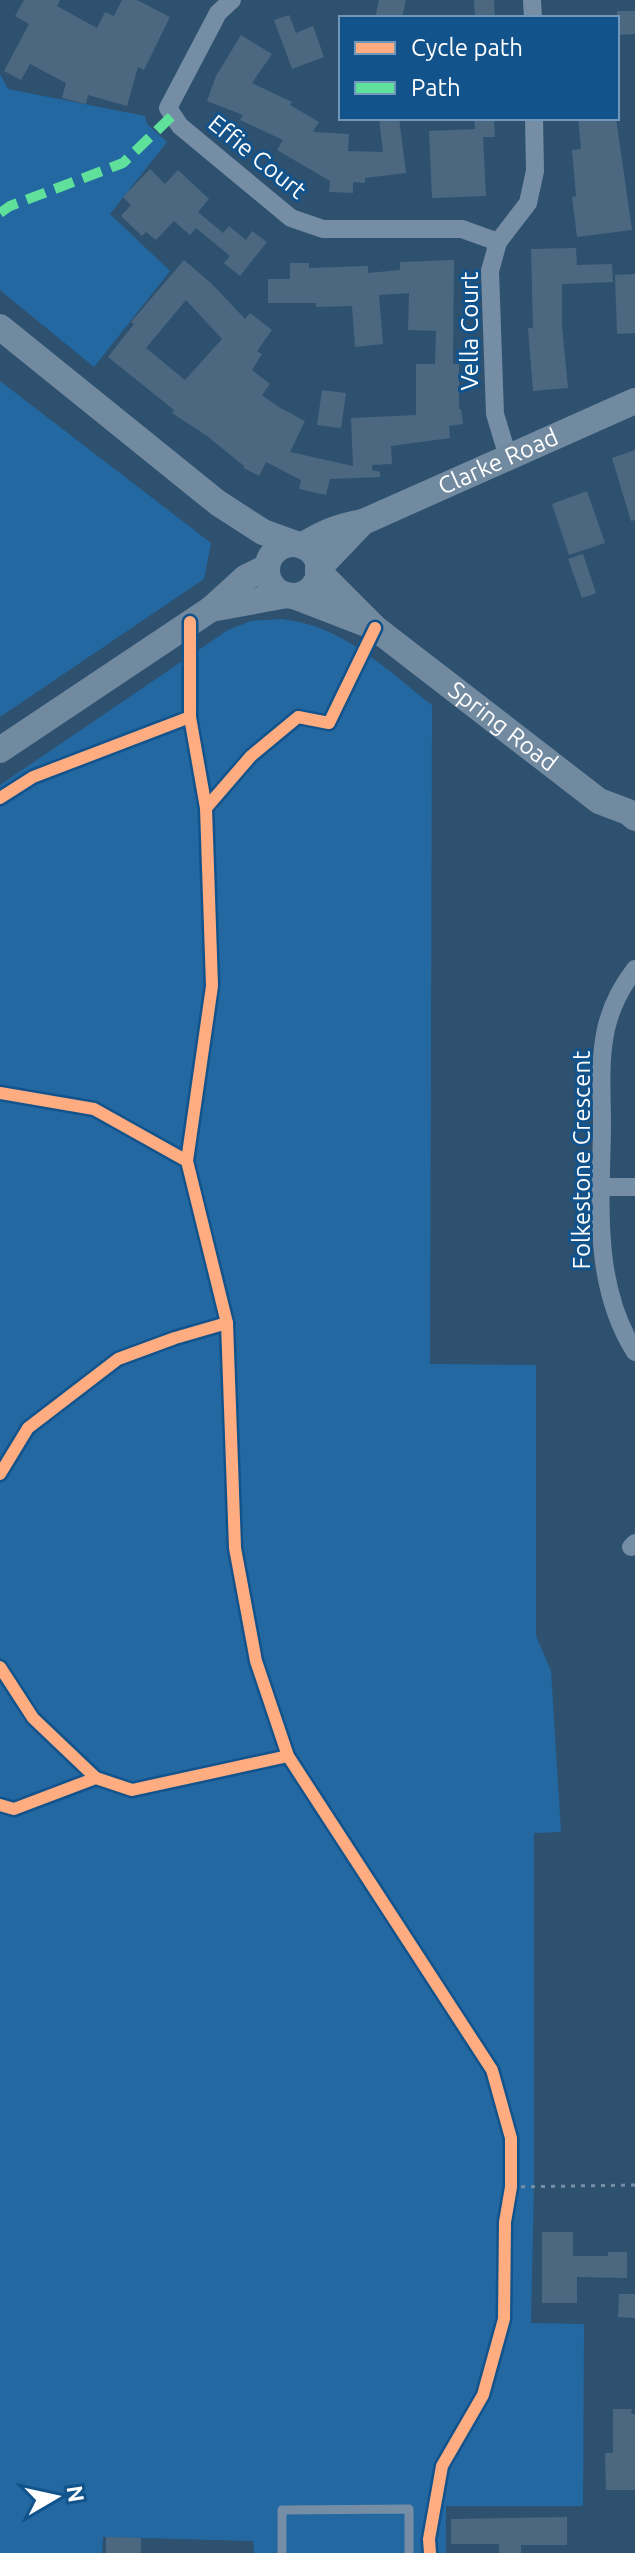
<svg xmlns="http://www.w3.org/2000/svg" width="635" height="2553" font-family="Ubuntu,sans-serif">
<rect width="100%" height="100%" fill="#2e5170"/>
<g fill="#2368a1">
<path d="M0,74L8,89L145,116L147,124L167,142L110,214L170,271L94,367L0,290Z"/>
<path d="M0,381L211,543L204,579L0,717Z"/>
<path d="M280,619C342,624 385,669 432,705L430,1364L536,1365V1636L551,1671L561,1832L534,1833V2184L531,2323L584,2324L583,2506H446V2553H254L253,2541L103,2537L102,2553H0V785L228,630L251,621Z"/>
</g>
<g fill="#4b6880" fill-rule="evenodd">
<path d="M24,0H60L57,6L97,28L105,12L114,16L122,0H137L170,17L144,70L138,67L127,106L88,95L86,104L62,98L66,83L30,64L21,80L4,71L29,24L15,16Z"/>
<path d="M379,0H406L402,18H375Z"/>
<path d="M474,0H494L495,18H475Z"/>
<path d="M617,11H635V34L617,35Z"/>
<path d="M289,15L296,33L313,26L324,57L292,69L274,20Z"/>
<path d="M241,35L272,54L252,83L292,102L290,105L319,122L313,132L349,134L348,151L383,152L379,118H399L406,173L365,178V183L353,182V193L329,192L330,181L277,150L283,140L240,120L243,115L207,101L216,76Z"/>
<path d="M474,118H494L495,137H483L486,196L432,198L429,131L475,129Z"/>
<path d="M578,118H616L632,230L577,237L572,197L576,196L572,150L581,149Z"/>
<path d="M150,169L165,184L178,170L209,199L198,212L223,233L229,226L246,240L252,231L267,242L240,276L224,263L230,256L196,228L190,235L174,221L156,240L146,232L142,236L121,216L131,205L123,197Z"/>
<path d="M576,248L577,265L612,264L613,282L562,284V326L568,388L533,391L528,328H533L531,249Z"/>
<path d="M184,260L212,284L245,319L250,313L272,330L257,351L262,354L252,370L270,384L262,395L277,406L305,421L290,452L353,466L351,418L416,415V364H435L436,331L408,330L409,293L379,295L383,344L355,347L352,306L316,307V303H268V279H290V263H309V268L368,266V273L400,270V262L454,260L453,364H459V409H461L463,424L449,426L450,438L391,446L392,464L372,465V470L380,472V477L330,479L326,495L299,489L301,480L266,462L259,476L244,468V466L207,436L172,413L174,410L108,357L134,324L131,322ZM186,300L222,339L185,380L146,348Z"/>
<path d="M635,274V333L617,334L615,275Z"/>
<path d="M322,390L346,393L341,428L317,425Z"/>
<path d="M635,450V520L631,521L612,458Z"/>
<path d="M587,491L605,543L569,555L552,504Z"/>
<path d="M583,554L596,593L582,598L568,559Z"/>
<path d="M542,2232H573V2256H608V2252H627V2278L577,2277V2303H542Z"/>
<path d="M619,2294H635V2318L618,2317Z"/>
<path d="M613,2409H632L631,2414H635V2490H606L605,2453H613Z"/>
<path d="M567,2517V2545H521V2553H499V2544H451V2519Z"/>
<path d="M106,2537L141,2538V2553H106Z"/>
</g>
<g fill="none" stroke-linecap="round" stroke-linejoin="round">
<path stroke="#758ea5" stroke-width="3" stroke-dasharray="4 6" stroke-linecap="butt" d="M511,2187L635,2185"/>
<path stroke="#758ea5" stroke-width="9" d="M282,2553V2510L409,2509V2553"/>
<g stroke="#758ea5" stroke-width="18">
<path d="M232,0L218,13L168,108L180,126L291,218L323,229H462L498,242"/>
<path d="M532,0L533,18"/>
<path d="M508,457L495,414L490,271L498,242L528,203L535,171L534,118"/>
<path d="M635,969C621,987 611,1007 606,1029C599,1061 602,1095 602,1127C601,1203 592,1284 635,1352"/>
<path d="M601,1187H635"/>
<path d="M631,1547L635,1543"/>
</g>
<g stroke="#718aa0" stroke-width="26">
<path d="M0,327L218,503L263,532L296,544"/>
<circle cx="293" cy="570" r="26"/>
<path id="s1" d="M302,546C322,533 339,526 363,522L635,401"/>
<path d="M318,569L363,522"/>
<path id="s2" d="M318,571L375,628L599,801L628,812L635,818"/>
<path d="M294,596L364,623"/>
<path d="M211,609L287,595"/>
<path d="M0,750L211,609L245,578L267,567"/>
</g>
<path stroke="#60e19b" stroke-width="10" stroke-dasharray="20 10" stroke-linecap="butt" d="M0,213L10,206L123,163L173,115"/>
<g stroke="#12538c" stroke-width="17">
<g id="cycleway">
<path d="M190,622V717L206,808L212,986L187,1161L227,1323L235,1548L256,1661L288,1756L492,2070L511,2138V2187L505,2222L504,2319L483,2395L442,2466L429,2539L430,2553"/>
<path d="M0,798L33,777L190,717"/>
<path d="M206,808L251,756L298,717L329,723L375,628"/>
<path d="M0,1093L94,1109L187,1161"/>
<path d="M0,1474L28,1428L118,1359L175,1338L227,1323"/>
<path d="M0,1667L33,1718L96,1778"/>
<path d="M0,1805L14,1809L96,1778L132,1790L288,1756"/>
</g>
</g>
<use href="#cycleway" stroke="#ffac80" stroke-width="12"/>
</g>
<g text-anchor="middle" stroke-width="6" stroke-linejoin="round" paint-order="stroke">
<g font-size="24" fill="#fff" stroke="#12538c">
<text transform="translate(257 157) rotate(39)" y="8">Effie Court</text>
<text transform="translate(470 331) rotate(-90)" y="8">Vella Court</text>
<text dy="8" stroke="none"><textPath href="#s1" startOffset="214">Clarke Road</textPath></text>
<text dy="8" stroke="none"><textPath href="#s2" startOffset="242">Spring Road</textPath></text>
<text transform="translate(582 1160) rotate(-90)" y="8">Folkestone Crescent</text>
</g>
</g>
<rect x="339" y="16" width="280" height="104" fill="#12538c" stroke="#7198ba" stroke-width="2"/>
<rect x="355" y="42" width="40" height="12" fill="#ffac80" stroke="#7198ba" stroke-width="2"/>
<text x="411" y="56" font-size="24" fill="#ffffff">Cycle path</text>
<rect x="355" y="82" width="40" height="12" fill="#60e19b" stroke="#7198ba" stroke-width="2"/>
<text x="411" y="96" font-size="24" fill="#ffffff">Path</text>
<g transform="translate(56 2497) rotate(81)" stroke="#12538c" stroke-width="6" paint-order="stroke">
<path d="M0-6L14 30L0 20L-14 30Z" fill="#ffffff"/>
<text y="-12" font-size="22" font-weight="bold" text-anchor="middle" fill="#ffffff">N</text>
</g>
</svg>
